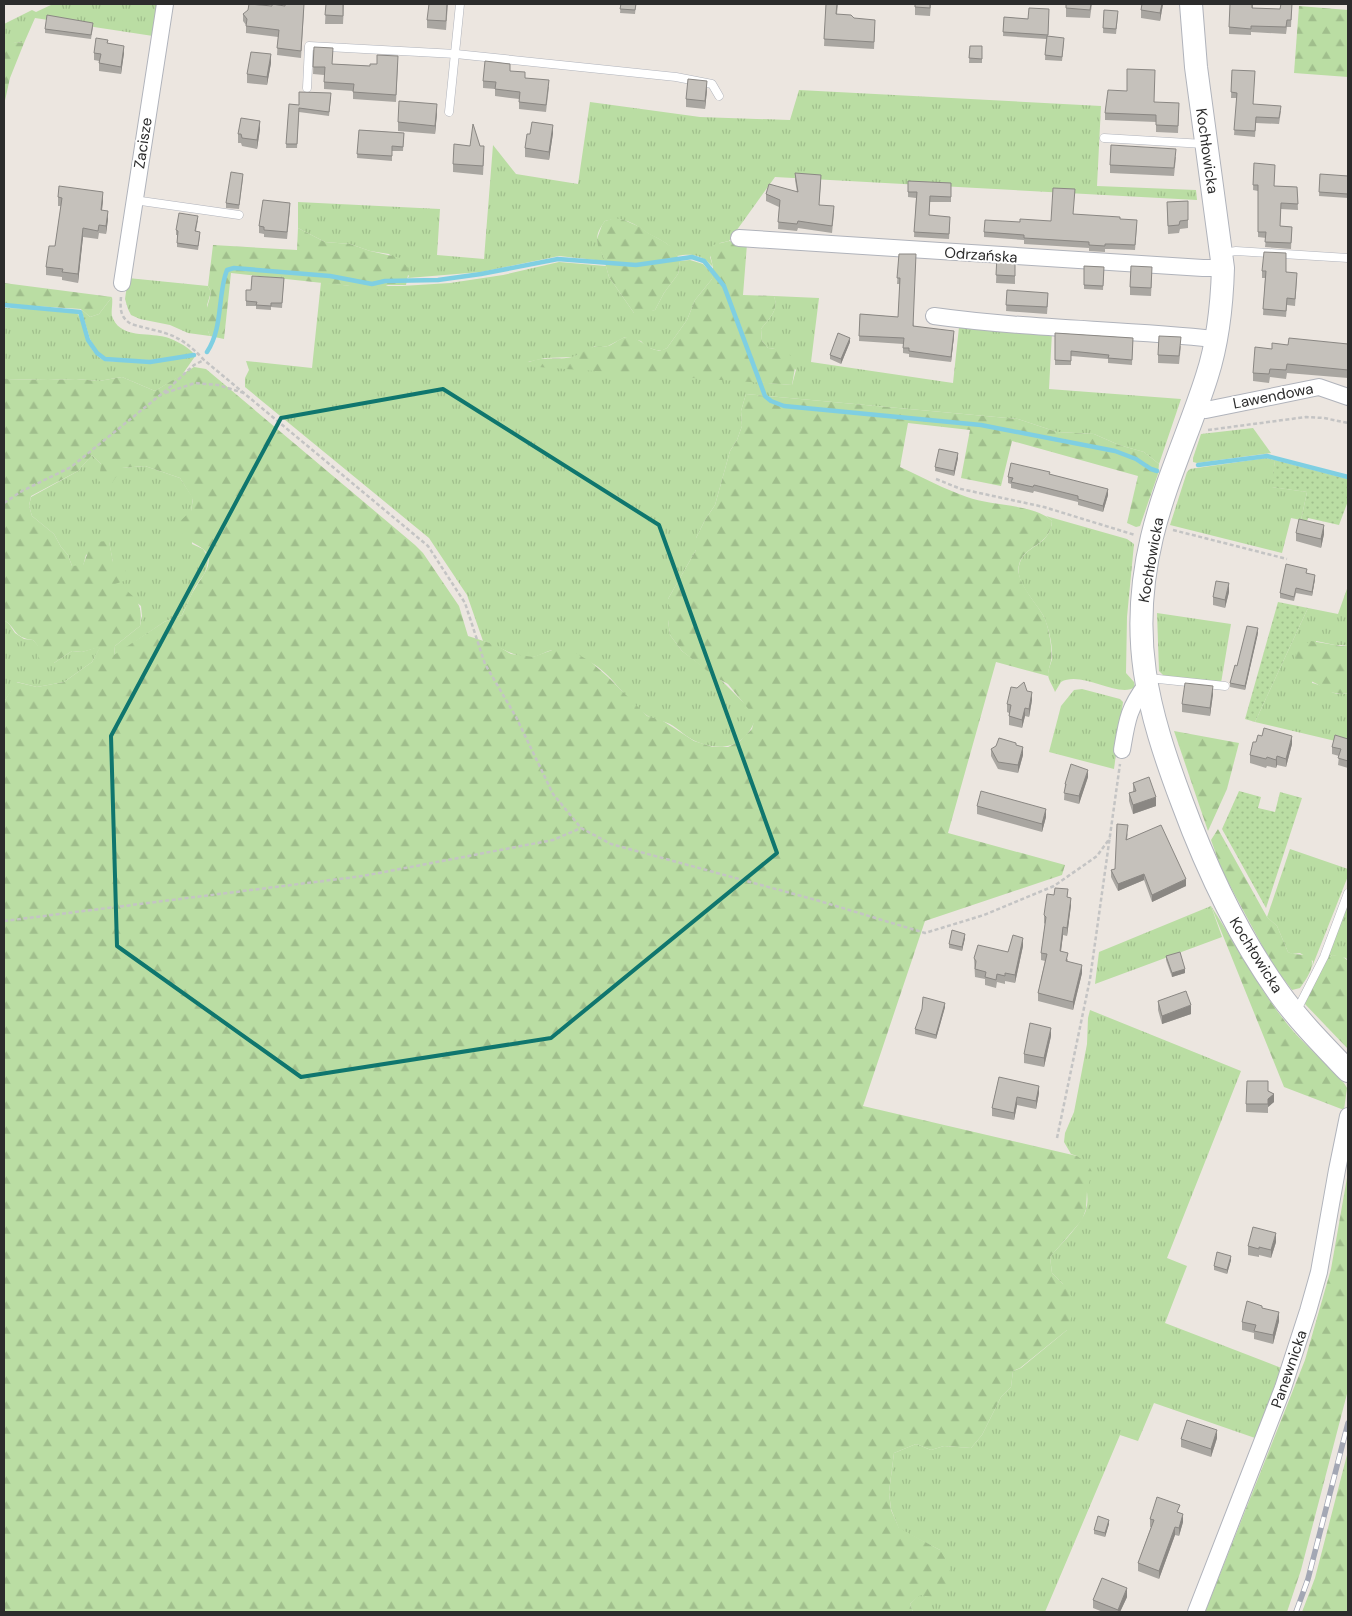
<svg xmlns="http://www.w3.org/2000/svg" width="1352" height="1616" font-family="'DM Sans',sans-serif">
<defs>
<pattern id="grass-tufts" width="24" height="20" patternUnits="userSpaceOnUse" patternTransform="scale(1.25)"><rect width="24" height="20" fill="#badda3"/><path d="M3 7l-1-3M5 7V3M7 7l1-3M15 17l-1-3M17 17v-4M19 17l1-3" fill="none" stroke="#a0be8c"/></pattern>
<pattern id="forest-firs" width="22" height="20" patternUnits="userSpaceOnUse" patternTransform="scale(1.25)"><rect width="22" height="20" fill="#badda3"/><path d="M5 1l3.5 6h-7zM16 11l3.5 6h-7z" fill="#a0be8c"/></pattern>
<pattern id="park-dots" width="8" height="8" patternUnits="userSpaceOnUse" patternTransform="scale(1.25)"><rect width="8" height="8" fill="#badda3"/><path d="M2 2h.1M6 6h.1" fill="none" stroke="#a0be8c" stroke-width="1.8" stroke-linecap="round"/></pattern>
</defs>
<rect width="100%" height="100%" fill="#ece6e0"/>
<g fill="url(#grass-tufts)">
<path d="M53,4H158L153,36L35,18L24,43L16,42L4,49V24L32,10L36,12Z"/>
<path d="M799,90L1101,106L1097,186L1196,190L1197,200L775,177L729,241L720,243L710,257L713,267C702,255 693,253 677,256C671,244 661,240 649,234C645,232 643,229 639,227C628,220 618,217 605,221C591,240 599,242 605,261L559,256L481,272L408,278L409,276L389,254L370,251L350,244L325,242L298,228V202L440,209L437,255L484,259L493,145L516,174L578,184L590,102L700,117L790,120Z"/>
<path d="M690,260L703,264L713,275L712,279L695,300L687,320L667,348L663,350H656L646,347L641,341L625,337L608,346H595L581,354L573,357L545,358L528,362L792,385L796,370L775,349L768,348L762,341L761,329C769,318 779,311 774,296L819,298L811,362L953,383L959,327L1052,332L1049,389L1181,399L1159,464L1144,452L1119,445L1094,434L1057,432L1018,419L746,394L741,411L742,426L737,440L730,451L715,505L705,520L696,538V550L668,599V620L670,635L682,651L722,681L747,706L756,717C747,747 722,753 695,741C686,737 679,729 670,724C662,720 652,720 645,714C626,700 611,673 590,662C584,659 560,649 554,650C547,650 540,656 533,657C514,659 499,645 483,641L467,595L429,538L245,387V378L249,370L246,361L312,368L321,282L350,286H402L450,283L503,275L559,262L606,266L609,277L634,313L655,310L664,293L678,274L680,261Z"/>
<path d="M128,278L208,286L211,292L207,305L208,331L210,336L188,333L170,325L140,319L131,315L128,309L125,299Z"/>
<path d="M112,297C113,303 111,311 112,316C119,337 143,333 160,336C170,337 188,346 194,354L151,360L112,359L103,357L96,350L90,339L81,309L90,317L99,314Z"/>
<path d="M4,308L53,309L77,313C88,329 84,350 105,361L150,363L196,355L182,375L155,391L122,377L99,381L76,379L48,380L4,379Z"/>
<path d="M1253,428L1271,453L1197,463L1193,462V458L1201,434Z"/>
<path d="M92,455L101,464L122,468L145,466L180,478L193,498L191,511L192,544L203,549L208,557C207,576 202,575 194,589C190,598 186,606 182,615L164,622L114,656L115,646L140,626L142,616L141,606L114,584L113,562L109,542L86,555L83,566H72L68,555L61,547L54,534L32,516L29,506L31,497L78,471Z"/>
<path d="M1266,458L1275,460L1272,487L1307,492L1301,520L1291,518L1282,553L1170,525L1187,472L1190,469Z"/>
<path d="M1046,516L1127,539L1134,544L1127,617L1126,673L1134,682L1135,687C1119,699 1082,670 1061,682L1055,692C1053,686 1048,680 1048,674C1048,669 1051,664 1052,659C1053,646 1049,629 1044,617C1037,603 1015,583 1019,566C1023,544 1050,548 1052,521Z"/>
<path d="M1348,586V645H1335L1316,641L1312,683C1328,686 1328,697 1348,693V744L1255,722L1308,608L1338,614Z"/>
<path d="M1157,613L1231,624L1221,683L1164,676L1159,671Z"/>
<path d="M4,620L9,624L15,633L24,639L33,640L54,663L72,651L82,652L101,646L92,662L64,682L37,687L17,682L4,702Z"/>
<path d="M1082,689L1120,699L1123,702L1114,769L1049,752L1061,706L1074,690Z"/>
<path d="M1290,849L1348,869V876L1312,967L1313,961L1300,953L1292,954L1288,952L1277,926L1267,917Z"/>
<path d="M1348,901V961L1346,958L1332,955L1325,960Z"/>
<path d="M1211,906L1222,937L1095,984L1099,952Z"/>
<path d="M1090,1010L1241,1071L1167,1258L1187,1266L1165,1323L1284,1369L1255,1438L1154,1403L1138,1441L1120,1435L1045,1612H913L910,1604L920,1594L940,1550L899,1529L891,1509L889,1492L894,1453L916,1444L931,1450L944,1446L971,1448L982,1435L1001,1397L1011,1387L1013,1371L1021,1368L1067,1330L1063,1284L1052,1273L1050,1257C1060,1245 1082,1224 1086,1210C1091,1193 1082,1172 1077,1156L1071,1154L1064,1142L1065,1133L1074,1112L1087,1044L1088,1018Z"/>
</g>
<g fill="url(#forest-firs)" fill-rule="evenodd">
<path d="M1299,6L1348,10V77L1294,73Z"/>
<path d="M16,42L24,43L10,78L4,105V49L8,45Z"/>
<path d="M615,218L624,220L640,227L648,233L663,241L673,248L680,261L678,274L664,293L655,310L639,315L634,313L609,277L603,256L598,246L597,239L602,225L605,221Z"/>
<path d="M298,228L325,242L350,244L370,251L401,258L409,270L406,285H388L379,289L367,291L350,286L231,273L224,339L210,336C201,314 207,313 211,292L208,286L213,245L297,250Z"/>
<path d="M729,241L747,244L743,295L774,296C779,311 769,318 761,329L762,341L768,348C782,350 788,351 796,362L792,385L524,366C536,354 557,361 572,357C580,355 585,349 593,347C598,345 603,347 608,346C615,344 621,336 629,337C643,338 651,357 667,348L687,320L695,300L712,279L713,267L709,250L713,245Z"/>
<path d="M4,283L112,297L99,314L90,317L81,309L4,304Z"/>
<path d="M194,367L206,369L415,545L423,553L459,606L468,636L496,645L511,654L533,657L555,649H569L591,662L608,677L647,716L663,721L694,741L713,747H728L740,741L752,729L755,717L728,684L715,677L682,651L670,635L668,620V599L696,550V538L705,520L715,505L730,451L737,440L742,426L741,411L746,394L1018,419L1057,432L1094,434L1119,445L1144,452L1159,464L1158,474L1140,526L1136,527L1127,523L1138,476L1012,441L1001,486L961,478L970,430L908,423L900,467C922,477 944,489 967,497C991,506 1035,504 1052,521C1050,547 1024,544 1019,565C1014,581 1039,605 1045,619C1049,629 1053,651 1051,661C1050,666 1048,670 1048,676L996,662L948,833L1065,865L1062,875L925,921L863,1106L1077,1156L1088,1164L1092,1172L1087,1191L1086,1209L1082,1220L1050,1257L1052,1273L1063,1284L1072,1297L1073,1313L1067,1330L1020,1368L1013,1371L1011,1387L1001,1397L982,1435L971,1448L944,1446L931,1450L916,1444L894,1453L889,1492L891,1510L899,1528L940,1550L949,1565V1581L937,1598L920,1595L910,1604L913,1612H4V702L16,682L37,687L64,682L92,662L100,647L82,652L72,651L54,663H42L37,654L38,646L33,640C12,637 18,629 4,620V379L48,380L76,379L99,381L122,377L155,391ZM92,455L101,464L99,481L108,489L122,468L145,466L180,478L193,499L191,511L179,522L183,536C189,541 198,545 203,549C217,561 202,576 196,587C190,595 187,606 182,615L164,622L114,655L115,646L140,626C144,603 134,594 115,584L127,580L125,566L113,562L109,541L92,542L83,565L72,566L68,555L61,547L54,534L32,516L29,506L31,496L78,471Z"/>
<path d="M1311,641L1341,646L1348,645V693L1342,694L1328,692L1317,684L1303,677L1299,672L1295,657L1296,652L1300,647Z"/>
<path d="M1174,731L1239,743L1227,789L1208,831Z"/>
<path d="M1218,829L1267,917L1277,926L1288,952C1296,956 1303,953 1311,957C1315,968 1306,979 1300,988L1292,990L1272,964L1222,871L1211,840Z"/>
<path d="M1211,906C1237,946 1258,988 1288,1025C1305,1046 1327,1063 1344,1083L1347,1088L1344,1110L1284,1087Z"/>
<path d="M1332,955L1342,956L1348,961V1049L1304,1003L1325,960Z"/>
<path d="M1348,1172V1390L1301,1570L1287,1612H1205L1305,1360L1331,1269Z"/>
<path d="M1348,1451V1612H1302L1315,1578Z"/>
</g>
<g fill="url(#park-dots)">
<path d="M1275,460L1348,479V501L1339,525L1308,518L1307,521L1301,520L1307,492L1271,487Z"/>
<path d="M1278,602L1308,608L1255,722L1245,719Z"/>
<path d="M1239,791L1261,797L1258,808L1275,812L1280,792L1302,798L1266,908L1222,829Z"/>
</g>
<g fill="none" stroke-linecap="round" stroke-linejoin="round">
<g stroke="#7fcfe2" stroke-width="4.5">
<path d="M4,305L80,312L88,340L97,353L105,359L150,362L194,355"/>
<path d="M207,352C222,329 218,302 225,276L227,270L234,268L330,276L372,284L385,281L438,280L481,274L558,259L636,265L692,257L704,261L724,286L765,396L771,401L784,406L981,425L1115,451L1136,459L1151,469L1157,471"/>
<path d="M1198,465L1267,456L1348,477"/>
</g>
<g stroke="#b0b3bb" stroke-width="9">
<g id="lane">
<path d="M307,88L309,46L456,54L676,77L712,84L719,96"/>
<path d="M449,112L460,4"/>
<path d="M1104,138L1204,144"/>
<path d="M134,200L239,215"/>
<path d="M1223,253L1236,251L1348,258"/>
<path d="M1149,678L1225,686"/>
<path d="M1296,1012L1324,957L1348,893"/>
</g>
</g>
<g stroke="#b0b3bb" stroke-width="18">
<g id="street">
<path d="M739,238L1203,268H1223"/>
<path d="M122,283L165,4"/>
<path d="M934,316C1027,329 1122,329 1215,339"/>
<path d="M1196,407L1206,410L1319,387L1348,397"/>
<path d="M1122,750C1127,721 1128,709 1146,685"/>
<path d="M1196,1612L1283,1388L1308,1311L1319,1272L1337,1170L1348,1116"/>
</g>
</g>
<g stroke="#b0b3bb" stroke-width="24">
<path id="secondary" d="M1191,4L1196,67L1223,268C1222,303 1218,342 1207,376C1190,430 1165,482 1152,537C1128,637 1147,709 1182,802C1207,870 1237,934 1279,993C1299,1021 1324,1046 1348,1071"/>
</g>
<g stroke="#c4c4c4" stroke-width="2.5" stroke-dasharray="4 2.5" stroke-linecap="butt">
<path d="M121,297C120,309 120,317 131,324C165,334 177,331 204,360L428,546L465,603L485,664L516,717L553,794L581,828L611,844L816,900L925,933L984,915L1054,886L1097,856L1110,838"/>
<path d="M165,393L195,383L218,385L244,393"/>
<path d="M1208,430L1306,417L1324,418L1348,423"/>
<path d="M936,479L961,489L1044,507L1135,535"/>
<path d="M4,503L22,491L71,467L169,388L194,365L204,360"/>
<path d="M1173,530L1287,559"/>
<path d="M4,921L363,876L553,840L581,828"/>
<path d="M1057,1138L1090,979L1120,764"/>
</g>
<use href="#lane" stroke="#fff" stroke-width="8"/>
<use href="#street" stroke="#fff" stroke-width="16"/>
<use href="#secondary" stroke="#fff" stroke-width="22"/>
<g stroke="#a3a7b4" stroke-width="5.5">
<path id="rail" d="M1296,1612L1308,1579L1348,1423"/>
</g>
<use href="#rail" stroke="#fff" stroke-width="4" stroke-dasharray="11" stroke-linecap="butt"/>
</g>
<g fill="#a9a6a1">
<path d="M326,4H344L343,24H325Z"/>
<path d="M448,4L446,30L427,28V20Z"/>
<path d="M621,4H636L635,14L620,13Z"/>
<path d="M804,4H838L837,14L854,18L875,27L874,49L824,46L826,5Z"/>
<path d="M915,4H931L930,16L915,15Z"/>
<path d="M1066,4H1092L1090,18L1066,17Z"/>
<path d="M1163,4L1160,21L1141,18V10Z"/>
<path d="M1253,4V8L1280,9L1292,4L1291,27H1287L1286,34L1251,32V35L1229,34V27Z"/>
<path d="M272,6H285L304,10L301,58L277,55L278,37L246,33V25L243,21V14Z"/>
<path d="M1049,9L1048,36L1064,42L1062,61L1045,60L1046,39L1003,36L1004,17L1028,19Z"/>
<path d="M1104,10L1118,15L1116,34L1103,33Z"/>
<path d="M93,27L91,39L45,33V29Z"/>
<path d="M108,43L124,53L121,74L99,71V61L94,60V53Z"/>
<path d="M970,46H982V63H969Z"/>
<path d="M314,47L332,64L370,66L377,64L398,63L396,102L353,99V91L324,89V75L313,74Z"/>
<path d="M271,63L267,85L247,83V74Z"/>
<path d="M1232,70L1253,104L1281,111L1279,124L1256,123L1255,137L1234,135L1237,98H1231Z"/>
<path d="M510,71L525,78L549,87L546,112L519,109V99L495,96V89L483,88V81Z"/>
<path d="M707,90L705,109L686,107V99Z"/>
<path d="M331,97L329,116L299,112L297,148H286L289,104L299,105Z"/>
<path d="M1154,102L1179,110L1178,133L1156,132V122L1105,120V113Z"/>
<path d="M437,113L435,134L398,131V122Z"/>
<path d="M260,129L257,149L242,146L241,143H238V134Z"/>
<path d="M359,130L404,133L403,151H392V161L357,158Z"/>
<path d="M553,133L549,160L525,157V148L530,134Z"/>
<path d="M480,146L484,155L483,175L453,172V164Z"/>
<path d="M1176,157L1174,176L1110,173V165Z"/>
<path d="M1254,163L1274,186L1297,187L1298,210L1281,209L1280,226L1292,227L1291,249L1265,247L1266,238L1258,237V191L1253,190Z"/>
<path d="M795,173L821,182L819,205L834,213L832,233L798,228L797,231L778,229L779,207L766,201V194L797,192L795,180Z"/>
<path d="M1320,174L1348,187V198L1319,196Z"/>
<path d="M243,178L239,209L226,208V203Z"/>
<path d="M908,181L951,183V202H930L929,215L950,222L949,239L914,237L916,198L908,197Z"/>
<path d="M58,197L103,200L102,210L108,219L106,234L99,233L98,239L83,237L78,283L62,280V277L46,275V267L55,246L61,206H58Z"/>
<path d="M1188,201V228L1180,229L1179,233L1168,234L1167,202Z"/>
<path d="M290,210L287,239L264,237V234L259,233V226Z"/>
<path d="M1074,214L1120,219L1137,225L1135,250L1111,249H1105V252L1089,251V248L1024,244V240L984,237V232L1020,222L1051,221Z"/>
<path d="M198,220L196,231L200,236L198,250L177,247V235H176V230Z"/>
<path d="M899,254L914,326L954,336L951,362L909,357V354L903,353V344L859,341L860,314L898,317L900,284H897Z"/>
<path d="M997,256L1015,257V284L996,283Z"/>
<path d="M1084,266L1104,267L1103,290L1084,289Z"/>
<path d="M1262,271L1286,272L1297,279L1295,306L1287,305L1286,317L1263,315L1265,278H1262Z"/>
<path d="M1152,276L1151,296L1130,295V287Z"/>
<path d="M284,278L282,308L271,307V310L256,309V306H246V290H251Z"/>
<path d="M1007,290L1048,300L1047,314L1006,311Z"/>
<path d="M1055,333L1133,338L1132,365L1108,363V359L1071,356V365H1055Z"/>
<path d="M850,342L841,364L830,359V355Z"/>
<path d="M1348,344V378L1287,373L1286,379L1270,377L1269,383L1253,381V373L1272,349L1288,345Z"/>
<path d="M1181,346L1179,364L1158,363V355Z"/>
<path d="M958,458L954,476L935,471V467Z"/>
<path d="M1050,474L1108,495L1103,512L1078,505V502L1034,491L1033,493L1011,488V484L1008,483V477Z"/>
<path d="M1296,533L1324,534L1321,548L1296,541Z"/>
<path d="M1307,573L1315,579L1312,596L1296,593L1294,601L1280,598V593Z"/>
<path d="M1229,592L1225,608L1213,605V597Z"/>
<path d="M1258,633L1245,690L1230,687V683Z"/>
<path d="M1027,691L1032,700L1029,717L1025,716L1022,728L1009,725V713L1007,712V704Z"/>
<path d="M1213,694L1210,716L1182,712V704Z"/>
<path d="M1348,739V768L1338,765L1339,756L1332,754V747Z"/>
<path d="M1292,744L1286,767L1277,765L1276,768L1267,766L1266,768L1250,763V755Z"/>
<path d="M991,749L1023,755L1018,773L998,769L991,756Z"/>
<path d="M1088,777L1079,804L1064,800L1065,784Z"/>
<path d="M1133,783L1156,806L1133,814L1129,801V793L1133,792Z"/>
<path d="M977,806L1046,817L1042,832L977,814Z"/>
<path d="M1128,832L1127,840L1186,886L1152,902L1144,880L1118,891L1111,877V870L1115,869Z"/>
<path d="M1068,897L1071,905L1067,936L1063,935L1061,951L1068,960L1067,962L1082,973L1073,1010L1038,1001V993L1045,961L1041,960V953L1045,924L1044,923V915Z"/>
<path d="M965,938L962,951L949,948V944Z"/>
<path d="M1023,946L1015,983L1005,981V984L997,982L996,988L985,985V979L975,977L974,958L1008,952Z"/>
<path d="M1166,956L1185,973L1172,977L1166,960Z"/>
<path d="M1158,1001L1191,1014L1162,1024L1158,1010Z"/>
<path d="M945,1007L936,1039L915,1034V1029Z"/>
<path d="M1051,1036L1044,1067L1024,1063V1054Z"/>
<path d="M999,1077L1039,1093L1036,1109L1017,1105L1014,1120L992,1116V1108Z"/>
<path d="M1268,1091L1274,1102L1268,1107V1113L1246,1112V1104Z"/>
<path d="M1276,1242L1271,1258L1259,1255V1257L1248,1255V1246Z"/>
<path d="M1231,1260L1227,1274L1214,1270V1266Z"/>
<path d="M1262,1308L1279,1321L1273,1344L1254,1339V1333L1242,1330V1322Z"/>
<path d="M1217,1438L1211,1457L1181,1447V1439Z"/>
<path d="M1180,1513L1183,1522L1179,1536L1175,1535L1159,1579L1138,1571V1563L1151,1527H1150V1519Z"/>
<path d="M1109,1524L1105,1537L1094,1534V1530Z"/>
<path d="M1127,1597L1120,1612H1103L1093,1608V1600Z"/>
</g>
<g fill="#8a8783">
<path d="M1162,4H1163L1160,21V13Z"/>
<path d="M124,46V53L121,74V67Z"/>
<path d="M271,54V63L267,85V77Z"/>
<path d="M707,81V90L705,109V101Z"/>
<path d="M437,104V113L435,134V126Z"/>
<path d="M260,121V129L257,149V140Z"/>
<path d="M553,125V133L549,160V152Z"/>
<path d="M103,192V200L101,218V210Z"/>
<path d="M108,211V219L106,234V226Z"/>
<path d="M83,228V237L78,283V274Z"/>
<path d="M954,331V336L951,362V357Z"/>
<path d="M850,338V342L841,364V359Z"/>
<path d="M958,453V458L954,476V471Z"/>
<path d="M1108,489V495L1103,512V506Z"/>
<path d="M1324,525V534L1321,548V539Z"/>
<path d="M1315,575V579L1312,596V592Z"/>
<path d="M1229,583V592L1225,608V600Z"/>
<path d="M1258,628V633L1245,690V686Z"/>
<path d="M1213,686V694L1210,716V708Z"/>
<path d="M1032,692V700L1029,717V709Z"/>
<path d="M1025,708V716L1022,728V720Z"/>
<path d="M1292,736V744L1286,767V759Z"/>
<path d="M1023,747V755L1018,773V765Z"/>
<path d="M1277,756V765L1276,768V760Z"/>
<path d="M1088,770V777L1079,804V796Z"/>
<path d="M1156,797V806L1133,814V805Z"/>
<path d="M1046,809V817L1042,832V824Z"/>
<path d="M1144,874V880L1118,891V884Z"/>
<path d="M1186,879V886L1152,902V895Z"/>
<path d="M1071,898V905L1067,936V928Z"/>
<path d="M1063,927V935L1060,958V951Z"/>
<path d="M965,934V938L962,951V947Z"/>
<path d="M1023,938V946L1015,983V975Z"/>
<path d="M1082,965V973L1073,1010V1002Z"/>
<path d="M1185,969V973L1172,977V973Z"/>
<path d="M945,1003V1007L936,1039V1035Z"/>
<path d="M1191,1005V1014L1162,1024V1016Z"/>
<path d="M1051,1028V1036L1044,1067V1058Z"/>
<path d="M1039,1086V1093L1036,1109V1101Z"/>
<path d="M1268,1091L1274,1094V1102L1268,1107Z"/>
<path d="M1017,1097V1105L1014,1120V1113Z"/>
<path d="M1276,1233V1242L1271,1258V1250Z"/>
<path d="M1231,1256V1260L1227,1274V1270Z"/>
<path d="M1279,1312V1321L1273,1344V1335Z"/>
<path d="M1217,1430V1438L1211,1457V1449Z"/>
<path d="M1183,1514V1522L1179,1536V1528Z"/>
<path d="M1109,1520V1524L1105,1537V1533Z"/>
<path d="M1175,1527V1535L1159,1579V1571Z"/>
<path d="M1127,1588V1597L1120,1612H1118V1610Z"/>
</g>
<g fill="#c5c1bb" stroke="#8a8783">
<path d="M249,4L272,6V4L285,6V4H304L301,51L277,48L279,30L246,26L247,19L243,14L248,10Z"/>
<path d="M326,4H343V16L325,15Z"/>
<path d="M429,4H447L446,21L427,20Z"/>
<path d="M621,4H636L635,10L620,9Z"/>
<path d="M826,4H837L836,14L851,15L854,18L875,20L874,42L824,39Z"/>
<path d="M915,4H930V8L915,7Z"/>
<path d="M1066,4H1091L1090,10L1066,8Z"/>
<path d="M1142,4H1162L1160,13L1141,10Z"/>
<path d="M1230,4H1252V8L1280,9L1281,4H1292L1291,20H1287L1286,27L1251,26V29L1229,27Z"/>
<path d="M1029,8L1049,9L1048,35L1003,32L1004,17L1028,19Z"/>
<path d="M1104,10L1118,11L1116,29L1103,28Z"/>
<path d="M47,15L93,23L91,35L45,29Z"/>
<path d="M1047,36L1064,38L1062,57L1045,55Z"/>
<path d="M96,38L108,40L107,43L124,46L121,67L99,63L101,54L94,53Z"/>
<path d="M970,46H982V59L969,58Z"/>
<path d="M314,47L333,48L332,64L370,66V64H377V55L398,56L396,95L353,92L354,84L324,82L325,67H313Z"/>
<path d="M251,52L271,54L267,77L247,74Z"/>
<path d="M485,61L510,64V71L525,72V78L549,80L546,105L519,102L520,92L495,89L496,82L483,81Z"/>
<path d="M1127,69L1155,70L1154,102L1179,103L1178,126L1156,125V115L1105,113L1108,90L1127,91Z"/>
<path d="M1232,70L1255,71L1253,104L1281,106L1279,118L1256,117L1255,131L1234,130L1237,93L1231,92Z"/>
<path d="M688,79L707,81L705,101L686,99Z"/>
<path d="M299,92L331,93L329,112L299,108L297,144H286L289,104L299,105Z"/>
<path d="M399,101L437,104L435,126L398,122Z"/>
<path d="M241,118L260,121L257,140L242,138L241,134H238Z"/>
<path d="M532,122L553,125L549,152L525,148L527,134H530Z"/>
<path d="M473,124L480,146H484L483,166L453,164L454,144L470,146Z"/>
<path d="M359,130L404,133L403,147L392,146V156L357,154Z"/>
<path d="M1111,145L1176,149L1174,168L1110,165Z"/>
<path d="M1254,163L1275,165L1274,186L1297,187L1298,204L1281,203L1280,226L1292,227L1291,243L1265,242L1266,232H1258V185H1253Z"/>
<path d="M231,172L243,174L239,205L226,203Z"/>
<path d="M795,173L821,175L819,205L834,206L832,226L798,221L797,224L778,222L780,200L766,194L769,184L798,192Z"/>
<path d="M1320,174L1348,176V194L1319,192Z"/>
<path d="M908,181L951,183V197L930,196L929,215L950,217L949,234L914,232L917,192H908Z"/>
<path d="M59,186L103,192L101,210L108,211L106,226L99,225L98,231L83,228L78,274L62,272L63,269L46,267L49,246H55L62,198L58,197Z"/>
<path d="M1053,188L1075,189L1073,214L1120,217V219L1137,220L1135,245L1111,244H1105V246L1089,245V242L1024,238V235L984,232L985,220L1020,222V219L1051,221Z"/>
<path d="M263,200L290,203L287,232L264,230V227L259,226Z"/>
<path d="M1188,201V220L1180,221L1179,225L1168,226L1167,202Z"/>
<path d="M179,213L198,216L195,231L200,232L198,246L177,243L178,231L176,230Z"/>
<path d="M1264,252L1286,253V272L1297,273L1295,299L1287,298L1286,311L1263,309L1266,271H1262Z"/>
<path d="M899,254H916L913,326L954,331L951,357L909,351V348H903L904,338L859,336L860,314L898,317L900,278H897Z"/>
<path d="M997,256L1015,257V276L996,275Z"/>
<path d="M1084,266L1104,267L1103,286L1084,285Z"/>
<path d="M1131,266L1152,267L1151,288L1130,287Z"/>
<path d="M252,276L284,278L282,303H271V306L256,305L257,302L246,301V290H251Z"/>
<path d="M1007,290L1048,293L1047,307L1006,305Z"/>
<path d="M838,333L850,338L841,359L830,355Z"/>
<path d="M1055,333L1133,338L1132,360L1108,358L1109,355L1071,351V361L1055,360Z"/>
<path d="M1159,336L1181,337L1179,356L1158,355Z"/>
<path d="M1289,338L1348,344V370L1287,364L1286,370L1270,369L1269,374L1253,373L1255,347L1272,349V343L1288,345Z"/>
<path d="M939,449L958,453L954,471L935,467Z"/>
<path d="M1011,463L1050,472L1049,474L1108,489L1103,506L1078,499V496L1034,485L1033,487L1011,482L1013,478L1008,477Z"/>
<path d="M1299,519L1324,525L1321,539L1296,533Z"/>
<path d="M1286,564L1307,569L1306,573L1315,575L1312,592L1296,588L1294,597L1280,593Z"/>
<path d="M1216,581L1229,583L1225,600L1213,597Z"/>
<path d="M1247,626L1258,628L1245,686L1230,683L1235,665L1237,666Z"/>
<path d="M1024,682L1027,691L1032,692L1029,709L1025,708L1022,720L1009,716L1011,705L1007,704L1011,687L1017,688Z"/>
<path d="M1185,683L1213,686L1210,708L1182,704Z"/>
<path d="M1264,728L1292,736L1286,759L1277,756L1276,760L1267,757L1266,759L1250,755L1253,742H1256L1258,735L1262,736Z"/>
<path d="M1335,735L1348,739V761L1338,758L1341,749L1332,747Z"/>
<path d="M999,738L1016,743V745L1023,747L1018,765L998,762L991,749L996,746Z"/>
<path d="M1071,764L1088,770L1079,796L1064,793L1066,784H1065Z"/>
<path d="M1149,777L1156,797L1133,805L1129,793L1136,791L1133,783Z"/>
<path d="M981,791L1046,809L1042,824L977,806Z"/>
<path d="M1117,824L1128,825L1126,840L1161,825L1186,879L1152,895L1144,874L1118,884L1111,870L1115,869Z"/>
<path d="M1055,888L1068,889L1067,897L1071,898L1067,928L1063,927L1060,951L1068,953L1066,961L1082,965L1073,1002L1038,993L1047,954L1041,953L1046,917L1044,915L1047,894L1054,895Z"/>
<path d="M952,930L965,934L962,947L949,944Z"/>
<path d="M1013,935L1023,938L1015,975L1005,973V976L997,974L996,980L985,977L986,972L975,969L976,961L974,958L978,945L1008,952Z"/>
<path d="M1180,952L1185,969L1172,973L1166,956Z"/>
<path d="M1186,991L1191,1005L1162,1016L1158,1001Z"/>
<path d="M923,997L945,1003L936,1035L915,1029L922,1009Z"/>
<path d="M1030,1023L1051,1028L1044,1058L1024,1054Z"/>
<path d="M999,1077L1039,1086L1036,1101L1017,1097L1014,1113L992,1108Z"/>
<path d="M1247,1081H1268V1091L1274,1094L1268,1099V1104H1246Z"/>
<path d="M1253,1227L1276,1233L1271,1250L1259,1247V1249L1248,1246Z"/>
<path d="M1217,1252L1231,1256L1227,1270L1214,1266Z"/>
<path d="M1247,1301L1262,1306V1308L1279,1312L1273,1335L1254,1331L1256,1325L1242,1322Z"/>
<path d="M1187,1420L1217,1430L1211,1449L1181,1439Z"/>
<path d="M1157,1497L1180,1505L1177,1512L1183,1514L1179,1528L1175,1527L1159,1571L1138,1563L1154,1520L1150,1519Z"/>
<path d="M1098,1516L1109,1520L1105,1533L1094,1530Z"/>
<path d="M1102,1578L1127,1588L1118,1610L1093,1600Z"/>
</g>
<path fill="none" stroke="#0f766e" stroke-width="4" stroke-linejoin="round" d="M443,389L659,525L777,853L551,1038L301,1077L117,946L111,736L281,418Z"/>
<g text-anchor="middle" stroke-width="4" stroke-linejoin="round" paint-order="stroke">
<g font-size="15" fill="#2c2c2c" stroke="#fff">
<text transform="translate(143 143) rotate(-81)" y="5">Zacisze</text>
<text transform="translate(1207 151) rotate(82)" y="5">Kochłowicka</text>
<text transform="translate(981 255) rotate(4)" y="5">Odrzańska</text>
<text transform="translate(1273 396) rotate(-11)" y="5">Lawendowa</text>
<text transform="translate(1151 560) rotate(-80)" y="5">Kochłowicka</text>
<text transform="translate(1256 955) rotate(58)" y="5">Kochłowicka</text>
<text transform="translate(1289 1369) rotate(-71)" y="5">Panewnicka</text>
</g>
</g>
<rect width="1352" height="1616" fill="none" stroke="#2c2c2c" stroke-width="10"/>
</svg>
